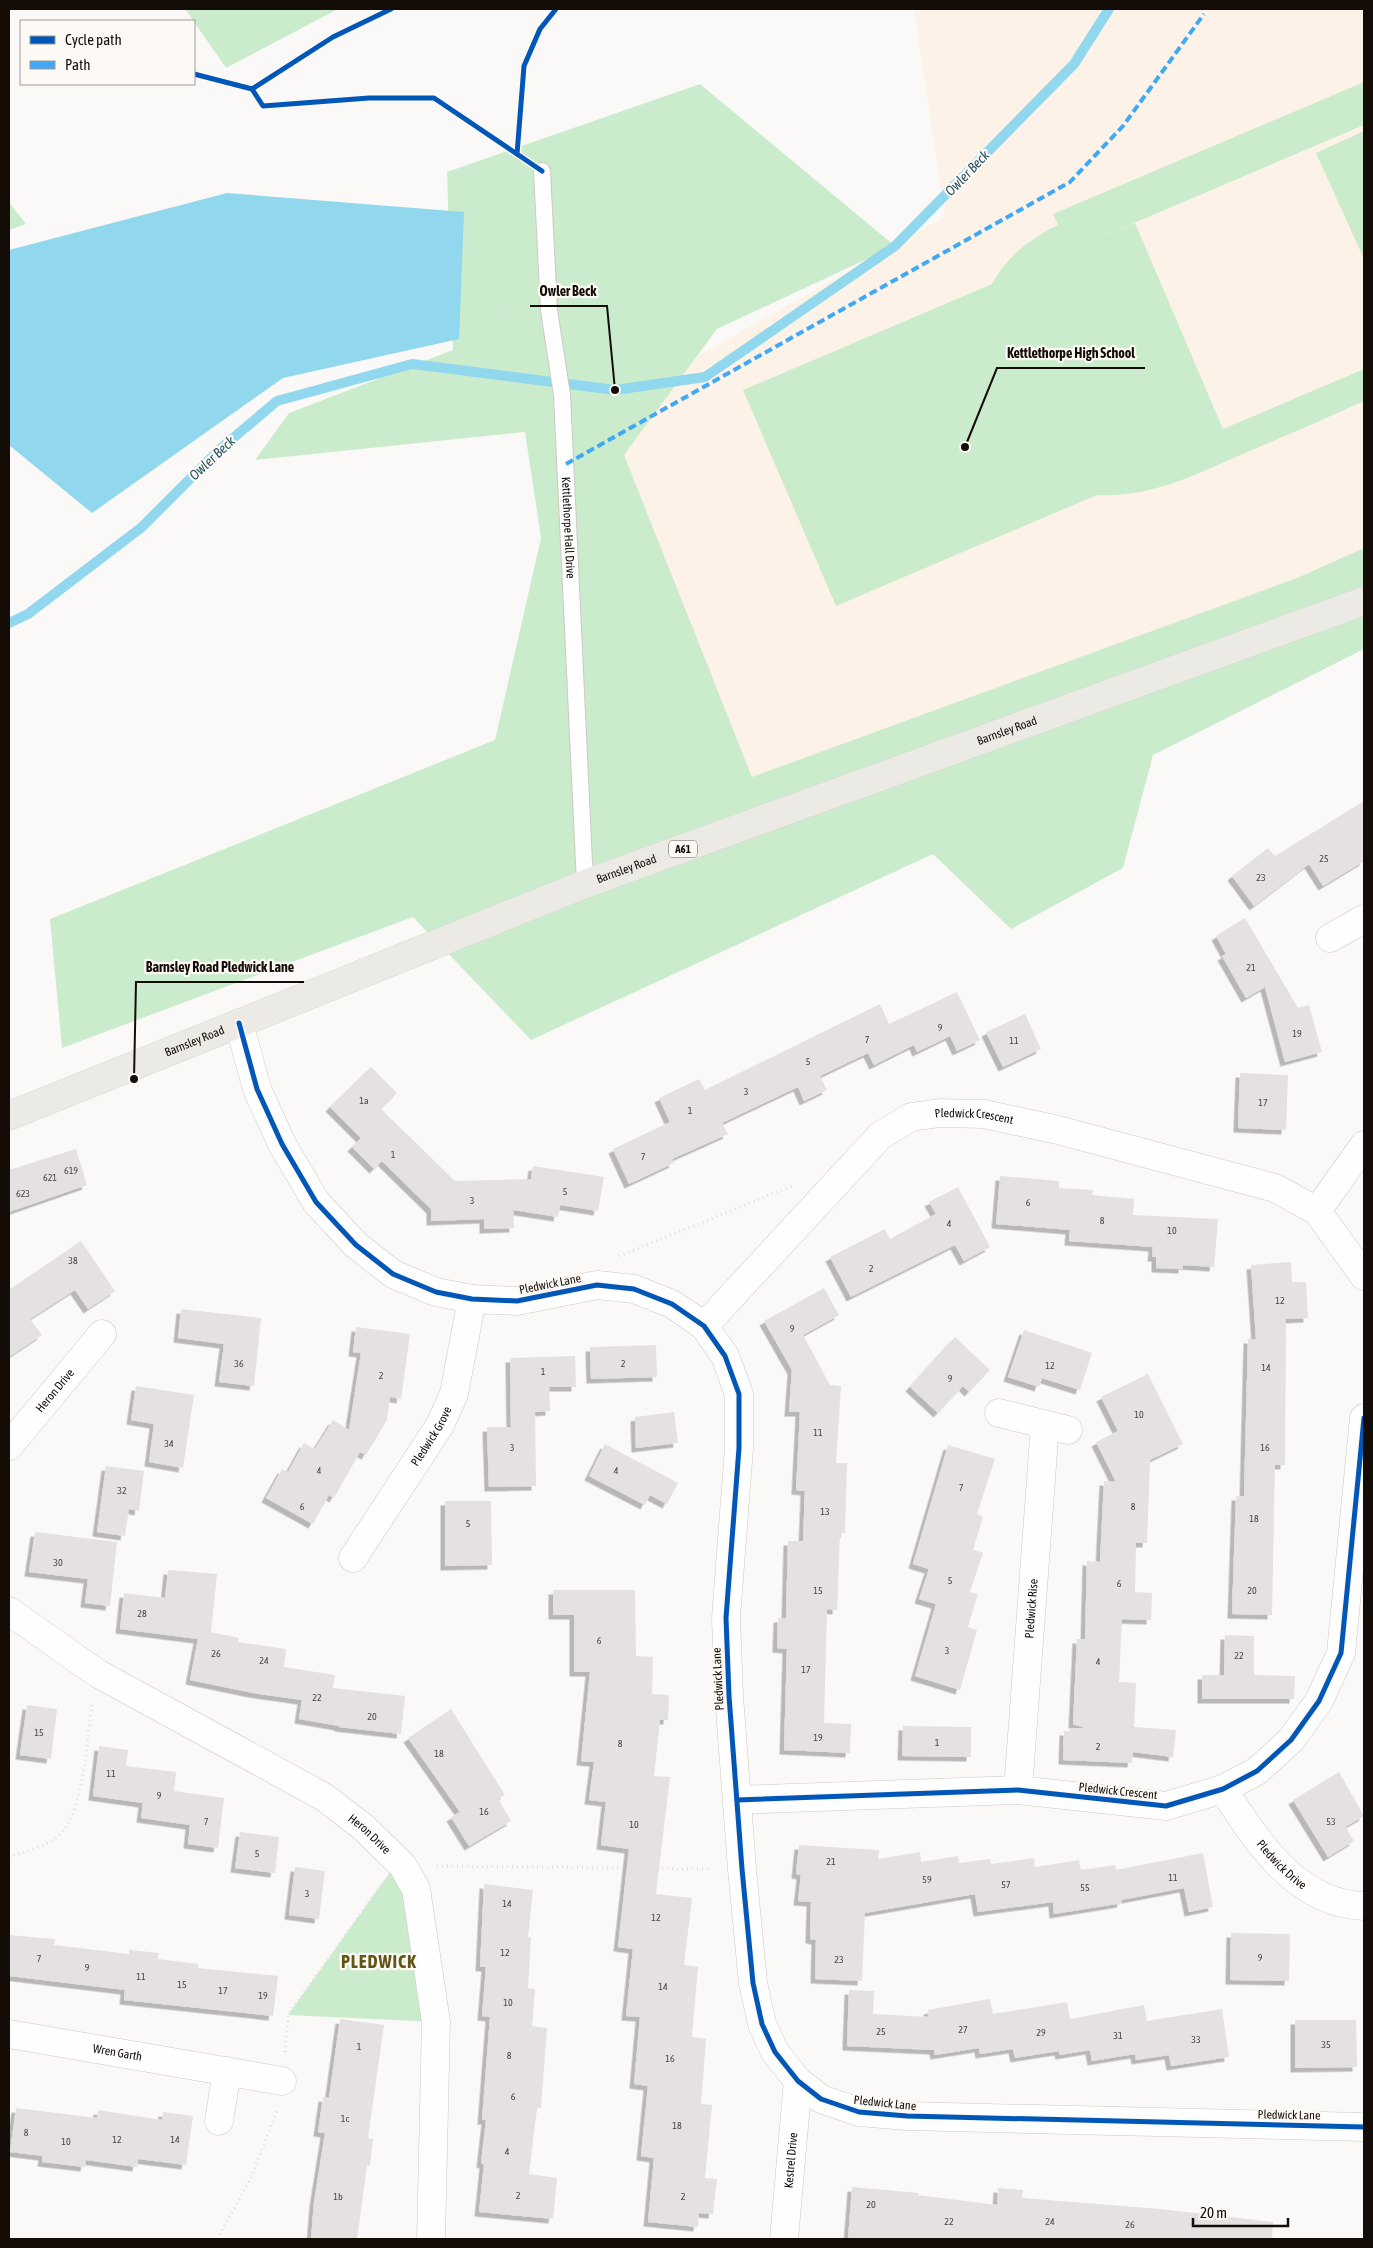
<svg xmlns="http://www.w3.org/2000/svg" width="1373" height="2248" font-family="'Asap Condensed',sans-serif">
<defs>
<filter id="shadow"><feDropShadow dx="-4.5" dy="4.5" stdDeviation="0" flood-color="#0004"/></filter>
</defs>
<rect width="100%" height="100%" fill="#fbf9f7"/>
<path fill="#fcf2e7" d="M914,9H1364V601L585,884L564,431L945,217Z"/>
<g fill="#cbeccc">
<path d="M185,9H338L226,68Z"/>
<path d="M1364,82V125L1059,255L1135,223L1223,429L1364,369V401C1325,419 1285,436 1245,453C1197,474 1151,498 1097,495L836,606L743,390L992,284C1006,257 1031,238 1058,225L1053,214Z"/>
<path d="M700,84L895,246L717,329L624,455L752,777L1297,578L1364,548V649L1153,755L1123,868L1011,929L933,854L531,1040L413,917L62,1048L50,919L495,740L541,538L525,432L255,460L289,413L453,350L447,172Z"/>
<path d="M1364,131V259L1316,153Z"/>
<path d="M9,202L26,224L9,230Z"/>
<path d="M398,1861L436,2022L288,2015Z"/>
</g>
<path fill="#91d7ee" d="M227,193L464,212L459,339L283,378L92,513L9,445V250Z"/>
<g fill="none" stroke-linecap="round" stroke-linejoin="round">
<path stroke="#91d7ee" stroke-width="10" d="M9,623L28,614L142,527L220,449L277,401L412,364L615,390L705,377L895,246L1074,64L1109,9"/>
</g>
<g fill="#e5e0e2" filter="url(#shadow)">
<path d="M1364,801V861L1323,886L1309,864L1254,906L1232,876L1268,848L1275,856Z"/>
<path d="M1245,918L1298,1008L1309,1005L1322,1052L1285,1062L1265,987L1246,998L1222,956L1226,954L1216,936Z"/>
<path d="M957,992L980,1040L957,1051L950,1036L917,1052L914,1045L874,1065L868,1053L820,1076L827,1090L804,1101L798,1087L722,1123L728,1134L672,1159L674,1163L629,1184L613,1149L670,1122L659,1098L699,1079L705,1090L880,1004L889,1024Z"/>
<path d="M1025,1014L1041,1049L1003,1067L986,1032Z"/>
<path d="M371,1067L397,1093L381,1109L455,1181L531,1179L533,1166L604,1177L598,1211L560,1205L558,1217L513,1210L514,1228L484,1229V1219L431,1221V1209L382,1161L374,1169L352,1147L361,1138L330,1107Z"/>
<path d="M1240,1073L1288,1075L1286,1130L1238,1128Z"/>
<path d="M76,1149L87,1185L9,1212V1170Z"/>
<path d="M1000,1176L1059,1181V1188L1093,1190L1092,1195L1134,1199L1133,1215L1218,1219L1214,1267L1183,1265V1269L1156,1268V1257H1152L1153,1247L1069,1241L1070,1230L996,1224Z"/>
<path d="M958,1187L990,1247L964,1261L955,1245L851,1297L830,1257L885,1229L890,1239L936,1214L929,1202Z"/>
<path d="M81,1241L115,1291L88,1309L75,1290L30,1319L42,1335L9,1357V1287L10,1289Z"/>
<path d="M1291,1262L1292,1282H1306L1308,1318L1286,1319L1285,1465H1275L1272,1615L1232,1614L1236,1496H1244L1248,1339H1256L1251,1265Z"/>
<path d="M824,1288L839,1315L803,1335L830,1385L841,1386L836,1463H847L845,1533H840L837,1610L827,1609L824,1723L851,1724L850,1753L784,1750L787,1649L777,1648L778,1618H786L788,1541H803L805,1491L796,1490L800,1412H789L792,1370L764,1321Z"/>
<path d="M181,1309L261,1318L254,1386L219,1382L224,1344L178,1338Z"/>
<path d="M356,1327L410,1334L401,1399L390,1397L387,1420L366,1455L360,1452L334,1498L329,1495L313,1524L266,1498L282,1469L288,1472L304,1443L315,1449L333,1420L349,1430L361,1353L353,1352Z"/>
<path d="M1024,1330L1092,1353L1080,1390L1042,1378L1039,1387L1008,1377Z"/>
<path d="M955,1337L990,1370L969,1392L963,1386L938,1413L910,1387Z"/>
<path d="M656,1345L657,1377L591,1379L590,1347Z"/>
<path d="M575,1356L576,1387H549L550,1411L535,1412L536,1486L489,1487L487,1427H511L510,1358Z"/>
<path d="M1148,1374L1183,1444L1150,1460L1147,1543H1136L1135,1592L1152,1593L1151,1620L1122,1619L1119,1682L1136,1683L1134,1727L1176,1730L1173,1757L1133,1752L1132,1763L1063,1760L1064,1731H1070V1728H1085L1073,1724L1077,1639H1085L1087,1561L1100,1562L1104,1481L1116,1482L1096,1442L1118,1431L1101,1397Z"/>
<path d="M136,1386L194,1395L183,1468L149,1462L154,1424L131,1420Z"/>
<path d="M674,1412L678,1443L636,1448L635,1417Z"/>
<path d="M605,1444L678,1483L667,1504L650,1495L645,1505L589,1476Z"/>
<path d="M948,1445L995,1459L977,1514L983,1517L973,1550L983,1553L970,1592L978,1594L968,1627L977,1630L960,1690L915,1676L936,1604L919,1599L929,1569L913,1564Z"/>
<path d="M106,1466L144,1471L139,1511L129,1509L125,1536L97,1532Z"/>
<path d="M445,1501H491L492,1565L445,1566Z"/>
<path d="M35,1532L117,1542L110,1606L85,1603L88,1579L29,1572Z"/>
<path d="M168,1570L217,1574L211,1632L239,1638L238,1642L286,1649L284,1667L335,1675L333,1688L405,1696L401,1734L339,1727V1726L299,1719L302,1700L253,1693L190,1680L198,1639L120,1629L124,1593L165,1598Z"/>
<path d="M553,1590H635L636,1656L653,1657L652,1694L669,1695L668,1720H660L654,1776L670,1777L656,1894L692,1898L684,1965L698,1967L692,2037L706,2039L701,2104L712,2105L705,2178L717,2179L713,2214L699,2213L698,2227L648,2222L654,2158L641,2156L648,2086L634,2084L640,2017L626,2016L633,1949L618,1947L629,1849L601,1845L606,1802L589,1800L594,1762L581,1761L590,1672H574V1615H553Z"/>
<path d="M1225,1635L1254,1636V1675L1295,1676L1294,1699H1202V1675H1224Z"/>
<path d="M27,1705L57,1709L51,1759L20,1755Z"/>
<path d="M451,1709L505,1795L498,1799L511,1821L469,1846L451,1817L460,1812L408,1738Z"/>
<path d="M903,1726L971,1727V1757L902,1756Z"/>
<path d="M99,1746L128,1750L126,1766L176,1772L174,1791L224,1798L218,1848L188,1844L190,1825L141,1818L143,1803L93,1796Z"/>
<path d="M1339,1772L1364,1816L1345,1827L1354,1841L1328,1857L1293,1800Z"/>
<path d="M240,1832L279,1837L275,1873L235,1868Z"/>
<path d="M799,1845L879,1850L878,1859L920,1852L921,1862L958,1856L959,1863L990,1859L991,1864L1034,1858L1035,1867L1079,1860L1081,1870L1115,1865L1116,1870L1203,1853L1213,1907L1189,1912L1184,1888L1121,1900L1122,1903L1054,1914L1053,1902L978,1912L975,1894L865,1913L862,1981L815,1979L816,1940L810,1939L811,1902L798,1901L801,1875L796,1874Z"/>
<path d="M295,1867L325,1871L319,1919L289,1915Z"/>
<path d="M484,1884L533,1890L528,1937L531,1938L528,1988L535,1989L532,2026L547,2028L541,2108H537L529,2174L557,2178L553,2219L479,2212L484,2164L481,2163L486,2120H482L490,2017L482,2016L486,1967H480Z"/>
<path d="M1231,1933L1290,1934L1289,1981L1230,1980Z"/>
<path d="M9,1935L55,1939L54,1945L129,1954V1950L159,1953L158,1959L198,1964V1968L278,1976L273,2016L124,2000L125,1990L9,1976Z"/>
<path d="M849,1990L874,1991L873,2014L929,2017L928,2010L990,1999L993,2014L1067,2002L1070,2019L1144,2005L1147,2021L1222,2009L1229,2057L1171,2066L1169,2055L1136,2060L1135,2054L1092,2061L1090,2050L1060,2055L1059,2051L1015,2058L1013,2049L980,2054L979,2048L935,2055L934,2050L847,2046Z"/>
<path d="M340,2019L384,2025L368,2138L373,2139L370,2166H367L357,2239H311L314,2202L325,2133L318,2132L323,2097L329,2098Z"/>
<path d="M1295,2020H1356L1357,2067L1295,2068Z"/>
<path d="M16,2108L97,2118L98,2110L162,2120L163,2112L193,2116L186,2165L138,2159L137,2167L86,2160L85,2167L42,2162L43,2156L10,2152Z"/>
<path d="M852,2187L919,2193L918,2195L997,2205L998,2188L1023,2190L1022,2198L1160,2209L1273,2222L1272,2239H848Z"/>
</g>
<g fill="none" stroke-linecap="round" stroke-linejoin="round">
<g stroke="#cdc8c4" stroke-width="18">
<g id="lane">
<path id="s1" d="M542,171L549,310L562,395L585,884"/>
</g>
</g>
<g stroke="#cdc8c4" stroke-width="29">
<g id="street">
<path d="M1330,938L1364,919"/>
<path d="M239,1023L257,1089L282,1144L316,1202L356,1245L393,1274L436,1292L472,1299L517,1301L597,1285L634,1289L672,1304L704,1326L725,1356L739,1394V1448L726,1618L729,1696L742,1869L753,1983L762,2024L775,2052L798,2081L821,2099L859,2112L907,2116L1364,2127"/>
<path d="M1317,1211L1364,1145"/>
<path id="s2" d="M704,1326L880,1136L911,1117L940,1113L984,1114L1058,1130L1275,1188L1317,1211L1364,1276"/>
<path d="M999,1413L1068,1430"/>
<path id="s3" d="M9,1446L102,1334"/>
<path id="s4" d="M353,1558L440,1425L454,1394L472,1299"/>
<path id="s5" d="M9,1611L97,1673L324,1797L363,1827L403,1866L416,1889L436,2022L431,2239"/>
<path id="s6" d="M1223,1789C1256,1840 1296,1904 1364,1906"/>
<path id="s7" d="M1018,1790L1045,1425"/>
<path d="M737,1800L1018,1790L1166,1806L1223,1789L1257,1771L1291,1740L1319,1701L1341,1653L1364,1418"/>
<path id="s8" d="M9,2034L282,2081"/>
<path d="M219,2121L227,2071"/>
<path id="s9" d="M784,2239L798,2081"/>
</g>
</g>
<g stroke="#d8d6d4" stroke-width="29">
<g id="primary">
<path id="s10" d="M9,1116L585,884L1364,601"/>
</g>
</g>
<g stroke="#e0dfde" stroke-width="3" stroke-dasharray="1 4" stroke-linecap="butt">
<path d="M483,313L525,311"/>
<path d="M619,1256L792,1186"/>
<path d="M9,1857C27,1851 50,1846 63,1831C84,1806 87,1737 92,1705"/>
<path d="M437,1866L711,1869"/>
<path d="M285,2052L288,2015L380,1886"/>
<path d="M217,2239L251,2178L277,2110"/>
</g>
<use href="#lane" stroke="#fefefe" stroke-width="16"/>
<use href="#street" stroke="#fefefe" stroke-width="28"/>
<use href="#primary" stroke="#eceae4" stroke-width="28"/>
<path stroke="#3fa9f5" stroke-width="4" stroke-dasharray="8 4" stroke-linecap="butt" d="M566,464L1070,182L1123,126L1204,14"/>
<g stroke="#fdf9f5" stroke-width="8">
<g id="cycleway">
<path d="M194,74L252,89L333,37L391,9"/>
<path d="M252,89L263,106L369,98H434L517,154"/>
<path d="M542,171L517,154L524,66L540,29L556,9"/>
<path d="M239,1023L257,1089L282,1144L316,1202L356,1245L393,1274L436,1292L472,1299L517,1301L597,1285L634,1289L672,1304L704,1326L725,1356L739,1394V1448L726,1618L729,1696L742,1869L753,1983L762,2024L775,2052L798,2081L821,2099L859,2112L907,2116L1364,2127"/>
<path d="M737,1800L1018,1790L1166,1806L1223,1789L1257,1771L1291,1740L1319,1701L1341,1653L1364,1418"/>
</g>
</g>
<use href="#cycleway" stroke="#0057b8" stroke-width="5"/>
</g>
<g text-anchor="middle" stroke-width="4.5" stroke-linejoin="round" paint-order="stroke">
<g font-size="10" fill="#4c4441">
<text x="1324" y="862">25</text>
<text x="1261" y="881">23</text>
<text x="1251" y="971">21</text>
<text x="940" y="1031">9</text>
<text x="1297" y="1037">19</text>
<text x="867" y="1043">7</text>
<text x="1014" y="1044">11</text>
<text x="808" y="1065">5</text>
<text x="746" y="1095">3</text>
<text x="364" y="1104">1a</text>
<text x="1263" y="1106">17</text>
<text x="690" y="1114">1</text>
<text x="393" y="1158">1</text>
<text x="643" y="1160">7</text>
<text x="71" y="1174">619</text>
<text x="50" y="1181">621</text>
<text x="565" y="1195">5</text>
<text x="23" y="1197">623</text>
<text x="472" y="1204">3</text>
<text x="1028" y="1206">6</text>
<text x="1102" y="1224">8</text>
<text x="949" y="1227">4</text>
<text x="1172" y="1234">10</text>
<text x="73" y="1264">38</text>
<text x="871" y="1272">2</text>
<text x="1280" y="1304">12</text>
<text x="792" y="1332">9</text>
<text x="239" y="1367">36</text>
<text x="623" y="1367">2</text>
<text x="1050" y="1369">12</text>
<text x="1266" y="1371">14</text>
<text x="543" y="1375">1</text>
<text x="381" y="1379">2</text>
<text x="950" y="1382">9</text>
<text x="1139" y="1418">10</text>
<text x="818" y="1436">11</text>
<text x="169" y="1447">34</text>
<text x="512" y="1451">3</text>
<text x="1265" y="1451">16</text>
<text x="319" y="1474">4</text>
<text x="616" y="1474">4</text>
<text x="961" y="1491">7</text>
<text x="122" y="1494">32</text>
<text x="302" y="1510">6</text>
<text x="1133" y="1510">8</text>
<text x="825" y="1515">13</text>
<text x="1254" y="1522">18</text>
<text x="468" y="1527">5</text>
<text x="58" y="1566">30</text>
<text x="950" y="1584">5</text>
<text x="1119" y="1587">6</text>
<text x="818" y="1594">15</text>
<text x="1252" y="1594">20</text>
<text x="142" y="1617">28</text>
<text x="599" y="1644">6</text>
<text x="947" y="1654">3</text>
<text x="216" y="1657">26</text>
<text x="1239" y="1659">22</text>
<text x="264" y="1664">24</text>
<text x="1098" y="1665">4</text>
<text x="806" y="1673">17</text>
<text x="317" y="1701">22</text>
<text x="372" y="1720">20</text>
<text x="39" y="1736">15</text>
<text x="818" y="1741">19</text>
<text x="937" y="1746">1</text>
<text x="620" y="1747">8</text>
<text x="1098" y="1750">2</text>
<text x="439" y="1757">18</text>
<text x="111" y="1777">11</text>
<text x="159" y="1799">9</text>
<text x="484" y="1815">16</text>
<text x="206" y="1825">7</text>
<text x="1331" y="1825">53</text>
<text x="634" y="1828">10</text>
<text x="257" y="1857">5</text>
<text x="831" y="1865">21</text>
<text x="1173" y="1881">11</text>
<text x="927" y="1883">59</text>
<text x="1006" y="1888">57</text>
<text x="1085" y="1891">55</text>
<text x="307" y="1897">3</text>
<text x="507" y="1907">14</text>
<text x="656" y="1921">12</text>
<text x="505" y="1956">12</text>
<text x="1260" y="1961">9</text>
<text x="39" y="1962">7</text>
<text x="839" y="1963">23</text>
<text x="87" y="1971">9</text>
<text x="141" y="1980">11</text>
<text x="182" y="1988">15</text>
<text x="663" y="1990">14</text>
<text x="223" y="1994">17</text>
<text x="263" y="1999">19</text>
<text x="508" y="2006">10</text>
<text x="963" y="2033">27</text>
<text x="881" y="2035">25</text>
<text x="1041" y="2036">29</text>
<text x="1118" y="2039">31</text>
<text x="1196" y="2043">33</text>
<text x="1326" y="2048">35</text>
<text x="359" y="2050">1</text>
<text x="509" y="2059">8</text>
<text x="670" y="2062">16</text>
<text x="513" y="2100">6</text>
<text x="345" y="2122">1c</text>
<text x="677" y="2129">18</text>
<text x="26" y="2136">8</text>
<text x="117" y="2143">12</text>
<text x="175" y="2143">14</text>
<text x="66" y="2145">10</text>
<text x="507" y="2155">4</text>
<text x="518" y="2199">2</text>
<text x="338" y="2200">1b</text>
<text x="683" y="2200">2</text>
<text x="871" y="2208">20</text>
<text x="949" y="2225">22</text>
<text x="1050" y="2225">24</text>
<text x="1130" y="2228">26</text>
</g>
<rect fill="#fdf9f5" stroke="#5a534e" stroke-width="1" x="669" y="840.5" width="28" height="17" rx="4"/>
<g font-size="11" font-weight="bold" fill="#140c07">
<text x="683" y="853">A61</text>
</g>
<g font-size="12" fill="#140c07" stroke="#fdf9f5">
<text dy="4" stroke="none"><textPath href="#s1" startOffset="358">Kettlethorpe Hall Drive</textPath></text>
<text dy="4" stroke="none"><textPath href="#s10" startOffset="1070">Barnsley Road</textPath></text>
<text dy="4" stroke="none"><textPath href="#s10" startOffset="665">Barnsley Road</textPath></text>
<text dy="4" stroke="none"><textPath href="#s10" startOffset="200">Barnsley Road</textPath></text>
<text dy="4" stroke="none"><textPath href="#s2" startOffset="359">Pledwick Crescent</textPath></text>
<text transform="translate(550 1284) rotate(-11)" y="4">Pledwick Lane</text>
<text dy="4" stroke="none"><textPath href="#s3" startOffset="72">Heron Drive</textPath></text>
<text dy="4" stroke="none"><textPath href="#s4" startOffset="145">Pledwick Grove</textPath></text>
<text dy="4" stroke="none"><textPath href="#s7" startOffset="182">Pledwick Rise</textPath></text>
<text transform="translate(718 1679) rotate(-93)" y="4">Pledwick Lane</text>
<text transform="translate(1118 1791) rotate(6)" y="4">Pledwick Crescent</text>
<text dy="4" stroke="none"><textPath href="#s5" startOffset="425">Heron Drive</textPath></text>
<text dy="4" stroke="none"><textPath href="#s6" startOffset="96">Pledwick Drive</textPath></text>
<text dy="4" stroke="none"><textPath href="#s8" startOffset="110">Wren Garth</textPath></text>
<text transform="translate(885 2103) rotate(6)" y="4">Pledwick Lane</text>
<text transform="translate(1289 2115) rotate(1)" y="4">Pledwick Lane</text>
<text dy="4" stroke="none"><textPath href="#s9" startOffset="79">Kestrel Drive</textPath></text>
</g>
<g font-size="14" font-style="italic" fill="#285462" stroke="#fdf9f5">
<text transform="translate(967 173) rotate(-46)" y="5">Owler Beck</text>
<text transform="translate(212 458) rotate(-43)" y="5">Owler Beck</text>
</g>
<g font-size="18" font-weight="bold" letter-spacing="1" fill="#615417" stroke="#fdf9f5">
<text x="379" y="1968">PLEDWICK</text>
</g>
</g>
<path fill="none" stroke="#140c07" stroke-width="2" d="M615 390L607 306H530M965 447L997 368H1145M134 1079L136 982H304"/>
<g fill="#140c07" stroke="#fdf9f5" stroke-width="2">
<circle cx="615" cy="390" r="5"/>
<circle cx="965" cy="447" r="5"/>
<circle cx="134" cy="1079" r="5"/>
</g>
<g font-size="14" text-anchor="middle" font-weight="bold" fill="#140c07" stroke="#fdf9f5" stroke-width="4.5" stroke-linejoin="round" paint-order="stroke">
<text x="568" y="296">Owler Beck</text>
<text x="1071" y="358">Kettlethorpe High School</text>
<text x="220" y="972">Barnsley Road Pledwick Lane</text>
</g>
<rect width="1373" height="2248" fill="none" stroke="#140c07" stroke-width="20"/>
<rect x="20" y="20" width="175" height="65" fill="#fdf9f5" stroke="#a09a96"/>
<rect x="30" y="36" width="25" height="8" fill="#0057b8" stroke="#a09a96"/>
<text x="65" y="45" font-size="15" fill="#140c07">Cycle path</text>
<rect x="30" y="61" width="25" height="8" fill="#3fa9f5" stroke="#a09a96"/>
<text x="65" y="70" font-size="15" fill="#140c07">Path</text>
<path d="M1193 2218v8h95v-8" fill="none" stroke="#140c07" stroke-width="2.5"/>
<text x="1200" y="2218" font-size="15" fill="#140c07" stroke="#fdf9f5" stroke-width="4" paint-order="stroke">20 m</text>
</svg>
